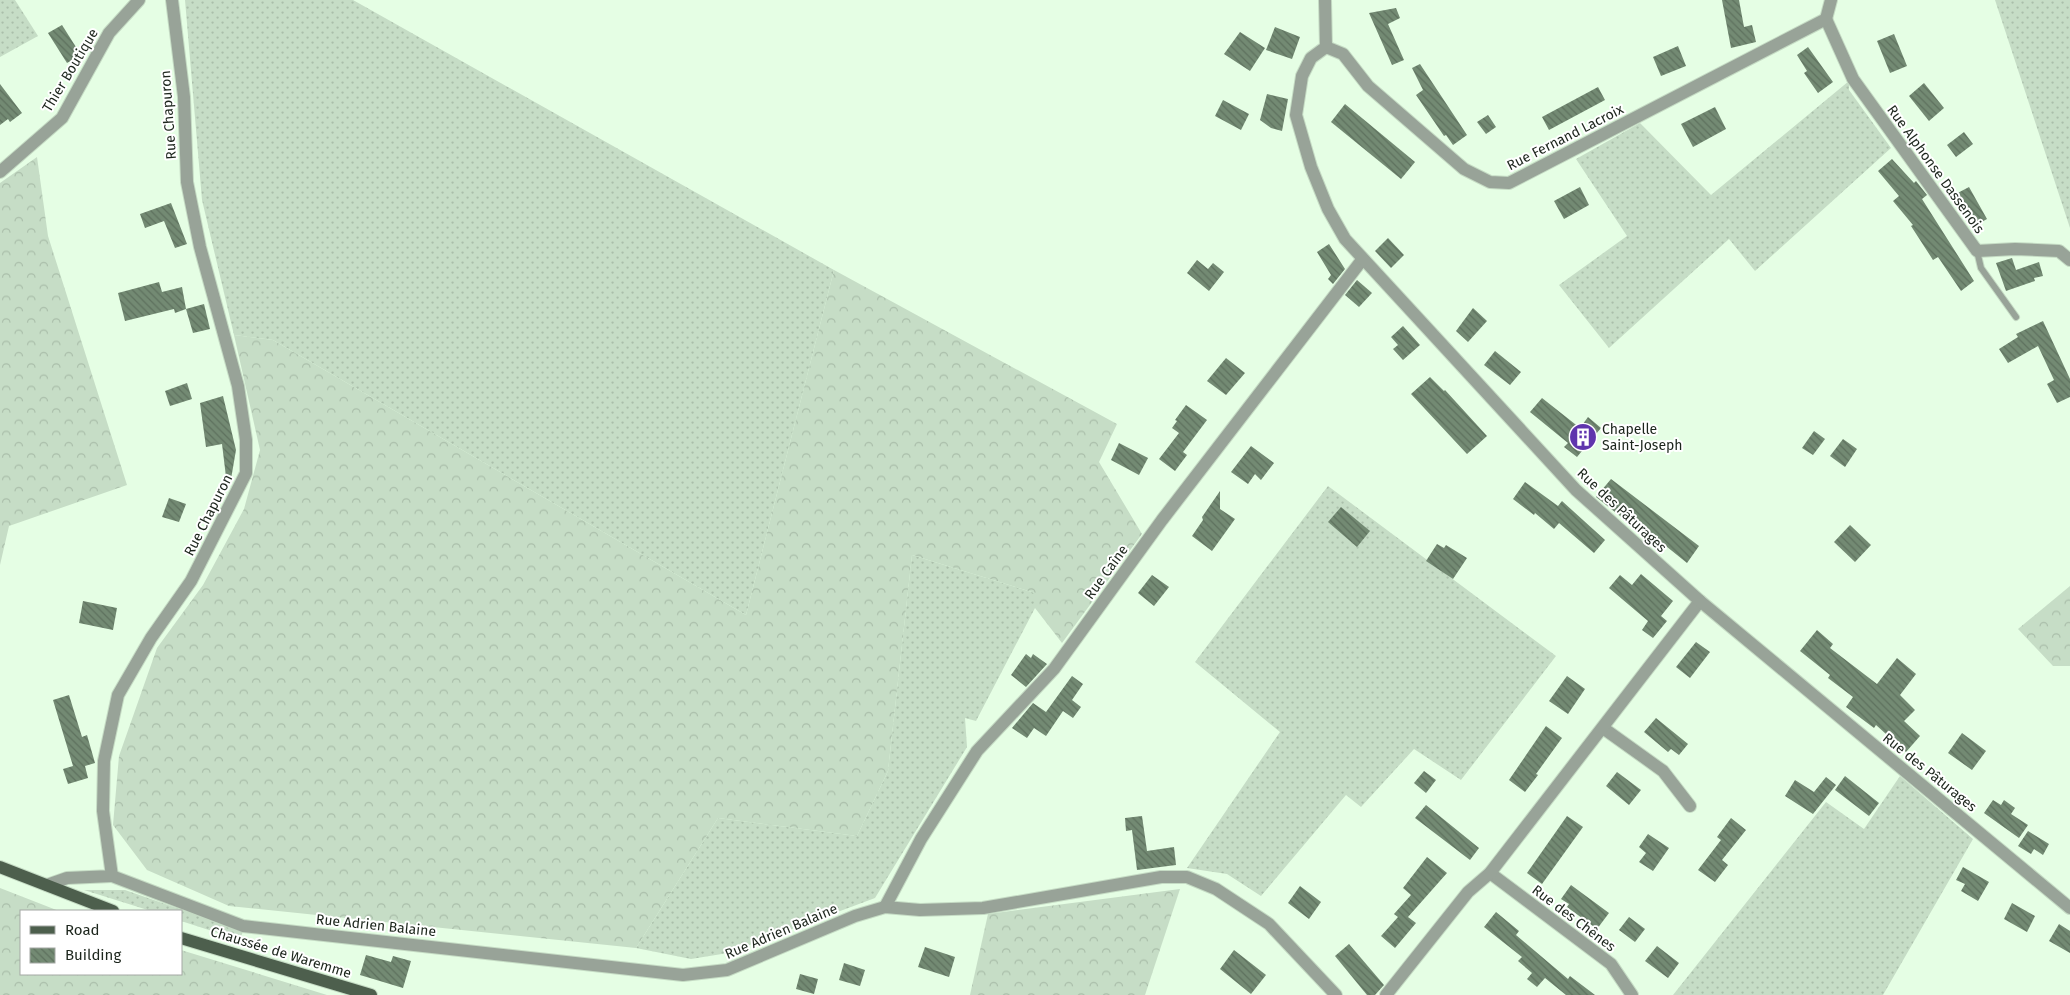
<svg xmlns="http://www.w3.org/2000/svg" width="2070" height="995" font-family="'Fira Sans',sans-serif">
<defs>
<pattern id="grass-dots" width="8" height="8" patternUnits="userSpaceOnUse" patternTransform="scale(1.25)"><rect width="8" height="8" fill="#c6ddc6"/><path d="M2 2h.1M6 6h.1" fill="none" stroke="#aabeaa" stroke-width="1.8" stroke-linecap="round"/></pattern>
<pattern id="forest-crowns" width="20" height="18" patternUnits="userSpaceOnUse" patternTransform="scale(1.25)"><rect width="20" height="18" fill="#c6ddc6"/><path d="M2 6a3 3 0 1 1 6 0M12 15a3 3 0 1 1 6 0" fill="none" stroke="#aabeaa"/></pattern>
<pattern id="building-back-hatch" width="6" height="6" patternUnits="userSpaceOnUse" patternTransform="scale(1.25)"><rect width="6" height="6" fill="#738a73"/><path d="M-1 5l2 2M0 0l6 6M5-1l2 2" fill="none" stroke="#5e715e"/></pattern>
</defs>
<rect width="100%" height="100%" fill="#e5fee4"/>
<g fill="url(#grass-dots)">
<path d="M0,0H15L38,36L0,57Z"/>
<path d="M185,0H353L834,270L746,615L273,340L234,335L202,200Z"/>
<path d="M1995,0H2070V228Z"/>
<path d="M1849,81V90L1891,148L1755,271L1729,239L1609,348L1559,285L1627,236L1576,159L1640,123L1711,195Z"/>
<path d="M1328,486L1556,656L1461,780L1414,749L1361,807L1346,795L1261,896L1227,874L1187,868L1280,732L1195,662Z"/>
<path d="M912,555L1035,593V608L976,721L965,718L967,747L875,898L728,953L691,959L636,948L718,818L857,836L888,771Z"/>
<path d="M1900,776L1973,839L1883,995H1673L1826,802L1864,829Z"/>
<path d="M84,890H125L243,931L240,940L181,921V911H151Z"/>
</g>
<g fill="url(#forest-crowns)">
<path d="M37,157L48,236L127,485L9,526L0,565V183Z"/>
<path d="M834,270L1117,424L1099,462L1142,534L1062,643L1035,608V593L912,555L888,771L857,836L718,818L636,948L229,906L147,870L113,825L119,756L157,648L203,585L244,509L260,450L234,335L273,340L746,615Z"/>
<path d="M2070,586V666H2053L2018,629Z"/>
<path d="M0,888L59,911H21V974H181V950L327,995H0Z"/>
<path d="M1180,889L1145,995H970L988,914Z"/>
</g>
<g fill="url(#building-back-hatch)">
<path d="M1722,0H1739L1744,27L1752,25L1756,42L1731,48Z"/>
<path d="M1396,8L1400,18L1388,24L1404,60L1392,65L1369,13Z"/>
<path d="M62,25L81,55L67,63L48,33Z"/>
<path d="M1275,27L1300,37L1292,59L1266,50Z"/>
<path d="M1240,32L1265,48L1250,71L1224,54Z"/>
<path d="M1894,34L1907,66L1890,73L1877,41Z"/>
<path d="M1678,46L1686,66L1661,76L1653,57Z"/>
<path d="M1808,47L1833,82L1818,93L1804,73L1807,71L1797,55Z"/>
<path d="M1420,64L1467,135L1453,145L1446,135L1444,136L1416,95L1423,90L1412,68Z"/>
<path d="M1924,83L1944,108L1929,121L1909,96Z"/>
<path d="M0,84L22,113L10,122L8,119L0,125Z"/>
<path d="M1598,87L1605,100L1549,130L1542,117Z"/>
<path d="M1267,94L1288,99L1282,131L1271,128L1260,120Z"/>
<path d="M1223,100L1249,114L1241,130L1215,116Z"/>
<path d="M1345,104L1415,162L1401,179L1331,122Z"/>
<path d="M1715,107L1726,129L1693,147L1681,124Z"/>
<path d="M1488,115L1496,127L1486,134L1477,122Z"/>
<path d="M1964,132L1973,144L1956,157L1947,145Z"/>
<path d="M1892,159L1914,183L1916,181L1927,195L1922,199L1974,281L1961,291L1938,257L1933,260L1911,226L1913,225L1893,201L1899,196L1878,171Z"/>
<path d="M1580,187L1589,205L1564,219L1554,201Z"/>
<path d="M1969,187L1987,219L1971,228L1952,196Z"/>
<path d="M171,203L187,244L175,248L164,221L145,228L140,214Z"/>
<path d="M1388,238L1404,255L1391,268L1375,251Z"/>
<path d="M1329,244L1345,269L1333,284L1328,279L1331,275L1317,252Z"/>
<path d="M2012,258L2016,270L2039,262L2043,276L2034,278L2035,281L2006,291L1996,263Z"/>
<path d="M1197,260L1208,269L1213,263L1224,272L1209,291L1187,273Z"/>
<path d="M1357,280L1372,293L1359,307L1345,295Z"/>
<path d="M159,282L162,292L182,287L186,309L175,313L174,309L125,321L118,293Z"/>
<path d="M204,304L210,329L193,333L186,309Z"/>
<path d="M1473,308L1487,321L1468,342L1456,331Z"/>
<path d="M2043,321L2070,379V397L2057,403L2047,384L2054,380L2038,346L2008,363L1999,349L2018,337L2016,334Z"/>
<path d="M1403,326L1420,345L1403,360L1393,349L1398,345L1391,337Z"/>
<path d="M1495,351L1521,372L1510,385L1484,365Z"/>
<path d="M1226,358L1245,373L1226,395L1207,381Z"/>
<path d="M1430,377L1444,391L1445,390L1487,436L1467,454L1411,394Z"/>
<path d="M187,383L192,399L170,406L165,391Z"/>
<path d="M223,396L236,450L230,485H227L222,444L206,447L200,403Z"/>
<path d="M1542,398L1580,428L1588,417L1601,428L1577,457L1564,447L1568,443L1530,412Z"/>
<path d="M1186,405L1207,420L1183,452L1187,455L1175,471L1159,459L1179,433L1172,428L1177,421L1175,420Z"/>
<path d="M1814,431L1825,439L1813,455L1802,448Z"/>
<path d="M1843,439L1857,449L1845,467L1830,456Z"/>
<path d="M1119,443L1148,458L1139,475L1111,460Z"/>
<path d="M1251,446L1274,463L1261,480L1255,474L1248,484L1231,472Z"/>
<path d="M1611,479L1699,546L1687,563L1651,534L1648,538L1596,497Z"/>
<path d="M1525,482L1558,506L1562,501L1605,540L1594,553L1559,523L1554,529L1535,513L1534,515L1513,499Z"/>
<path d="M1220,491V509L1235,519L1212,551L1192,536L1203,520L1202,517Z"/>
<path d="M169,498L186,504L179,522L162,517Z"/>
<path d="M1341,507L1370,531L1357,547L1328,522Z"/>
<path d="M1850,525L1871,545L1855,562L1834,542Z"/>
<path d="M1437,544L1444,548L1446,545L1467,558L1453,579L1426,561Z"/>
<path d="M1641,574L1673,601L1661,616L1667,621L1653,638L1642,630L1648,621L1609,588L1620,575L1632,585Z"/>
<path d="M1152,575L1169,587L1154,606L1138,593Z"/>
<path d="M83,601L117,608L113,630L79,623Z"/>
<path d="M1817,630L1833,644L1830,648L1877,684L1897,658L1916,674L1900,695L1915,710L1904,721L1920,736L1906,752L1876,725L1874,728L1846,707L1853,697L1828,678L1830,675L1800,651Z"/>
<path d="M1696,642L1710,652L1690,678L1676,667Z"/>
<path d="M1026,654L1031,658L1033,654L1047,664L1026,687L1011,675Z"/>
<path d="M1072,676L1083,684L1072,700L1081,707L1073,718L1063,711L1046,736L1034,728L1027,738L1012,728L1033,703L1046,712Z"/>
<path d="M1567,676L1585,689L1568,714L1549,701Z"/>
<path d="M69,695L82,737L87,735L95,763L85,766L88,778L68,784L63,769L73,766L53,700Z"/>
<path d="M1656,718L1688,744L1679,755L1671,749L1668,752L1644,732Z"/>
<path d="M1546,726L1562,738L1536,774L1538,775L1525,792L1509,780Z"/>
<path d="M1962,733L1986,751L1972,770L1948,753Z"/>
<path d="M1424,771L1436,780L1426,793L1414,783Z"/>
<path d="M1617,772L1641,790L1629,805L1606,786Z"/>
<path d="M1845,776L1879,803L1869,816L1835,790Z"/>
<path d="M1826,777L1836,785L1813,814L1785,796L1795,780L1814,792Z"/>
<path d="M1993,800L2001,805L2004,800L2015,808L2011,814L2028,825L2019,838L1984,813Z"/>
<path d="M1426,805L1479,848L1470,860L1415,818Z"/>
<path d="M1142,816L1147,851L1174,847L1176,865L1137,870L1132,830L1126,831L1125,818Z"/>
<path d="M1567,816L1583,827L1542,884L1527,873Z"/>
<path d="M1731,818L1746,830L1722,860L1728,865L1715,882L1698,870L1721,840L1717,837Z"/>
<path d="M2028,831L2049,844L2043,855L2034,849L2031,854L2018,846Z"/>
<path d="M1648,834L1669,848L1653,871L1639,862L1646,853L1639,847Z"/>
<path d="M1427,857L1447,873L1408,917L1416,923L1395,948L1381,936L1398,917L1394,914L1411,895L1403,888Z"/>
<path d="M1963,867L1989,882L1978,901L1961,891L1965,884L1956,880Z"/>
<path d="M1571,885L1609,913L1597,929L1567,907L1569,904L1561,899Z"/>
<path d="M1300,886L1321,902L1309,919L1288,903Z"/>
<path d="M2012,903L2035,916L2027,932L2004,919Z"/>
<path d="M1496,912L1519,931L1516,935L1568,979L1570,976L1595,995H1566L1545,978L1537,987L1527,979L1532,973L1518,961L1522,957L1484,927Z"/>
<path d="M1629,917L1645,929L1635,942L1619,930Z"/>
<path d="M2059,924L2070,931V953L2049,941Z"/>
<path d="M1349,944L1384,985L1375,995H1367L1335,956Z"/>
<path d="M1657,946L1679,963L1668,978L1645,961Z"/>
<path d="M925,947L955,957L949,977L918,967Z"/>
<path d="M1234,950L1266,975L1251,994L1220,969Z"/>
<path d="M366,955L391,962L393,956L411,961L403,988L360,975Z"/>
<path d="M844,963L865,970L860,986L839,980Z"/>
<path d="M800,974L818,979L814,994L796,989Z"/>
</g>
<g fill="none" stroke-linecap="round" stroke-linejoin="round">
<g stroke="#c5dbc4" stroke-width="8">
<path id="service" d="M1977,251L1981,268L2016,317"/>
</g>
<g stroke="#c5dbc4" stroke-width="14">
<g id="minor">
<path d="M1826,19L1853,79L1977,251L2015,249L2059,251L2070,260"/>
<path d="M1326,47L1343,54L1368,86L1464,169L1490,182L1509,183L1826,19L1831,0"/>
<path d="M0,172L62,118L109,33L139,0"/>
<path d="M1603,728L1663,771L1690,806"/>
<path d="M1490,873L1611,964L1632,995"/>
<path d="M112,876L243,926L683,975L727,970L855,916L885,907L920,910L983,908L1161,877H1187L1216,889L1269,924L1336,995"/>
<path d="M885,907L921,839L977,751L1054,669L1162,520L1362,260"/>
<path d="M1386,995L1468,892L1490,873L1700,601"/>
</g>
</g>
<g stroke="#c5dbc4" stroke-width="14">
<g id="tertiary">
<path d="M1325,0L1326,47L1311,58L1302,76L1296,115L1311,167L1328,209L1345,239L1576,490L1700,601L2070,908"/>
<path d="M47,885L67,878L112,876L103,811L104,761L118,695L151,638L191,581L246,473V440L238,386L200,247L187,182L184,97L172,0"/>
</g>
</g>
<g stroke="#c5dbc4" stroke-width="14">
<g id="primary">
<path d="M0,867L113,911"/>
<path d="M181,938L371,995"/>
</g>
</g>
<use href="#service" stroke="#98a398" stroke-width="6"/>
<use href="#minor" stroke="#98a398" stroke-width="12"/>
<use href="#tertiary" stroke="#98a398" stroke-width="12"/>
<use href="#primary" stroke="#4d5f4d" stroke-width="12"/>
</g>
<defs>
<g id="building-disc" transform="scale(1.4375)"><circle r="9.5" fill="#6035ad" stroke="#fff"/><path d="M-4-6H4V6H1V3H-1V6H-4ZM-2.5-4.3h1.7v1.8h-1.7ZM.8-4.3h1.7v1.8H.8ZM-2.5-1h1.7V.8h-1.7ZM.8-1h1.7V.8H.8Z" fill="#fff"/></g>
</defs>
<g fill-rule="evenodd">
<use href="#building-disc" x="1583" y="437"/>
</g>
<g text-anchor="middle" stroke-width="4" stroke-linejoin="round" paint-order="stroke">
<g font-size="14" fill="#1c251c" stroke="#fff">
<text transform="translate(70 70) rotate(-59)" y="5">Thier Boutique</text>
<text transform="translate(168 115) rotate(-94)" y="5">Rue Chapuron</text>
<text transform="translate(1565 137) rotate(-27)" y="5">Rue Fernand Lacroix</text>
<text transform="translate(1936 169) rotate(54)" y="5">Rue Alphonse Dassenois</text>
<text transform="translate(1622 510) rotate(43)" y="5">Rue des Pâturages</text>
<text transform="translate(208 515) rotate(-63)" y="5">Rue Chapuron</text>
<text transform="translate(1106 572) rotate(-54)" y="5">Rue Caîne</text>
<text transform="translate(1930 772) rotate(39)" y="5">Rue des Pâturages</text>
<text transform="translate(1574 918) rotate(37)" y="5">Rue des Chênes</text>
<text transform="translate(376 925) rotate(6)" y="5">Rue Adrien Balaine</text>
<text transform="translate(781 931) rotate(-23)" y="5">Rue Adrien Balaine</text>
<text transform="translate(281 952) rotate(17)" y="5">Chaussée de Waremme</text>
</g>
<g font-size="14" fill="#1c251c" stroke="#fff" text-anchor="start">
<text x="1602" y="434">Chapelle<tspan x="1602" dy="16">Saint-Joseph</tspan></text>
</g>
</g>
<rect x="20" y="910" width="162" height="65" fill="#ffffff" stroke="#a4a8a4"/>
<rect x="30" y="926" width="25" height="8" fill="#4d5f4d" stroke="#a4a8a4"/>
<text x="65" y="935" font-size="15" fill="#1c251c">Road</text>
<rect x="30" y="948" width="25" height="15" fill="url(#building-back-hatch)" stroke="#a4a8a4"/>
<text x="65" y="960" font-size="15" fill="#1c251c">Building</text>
</svg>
